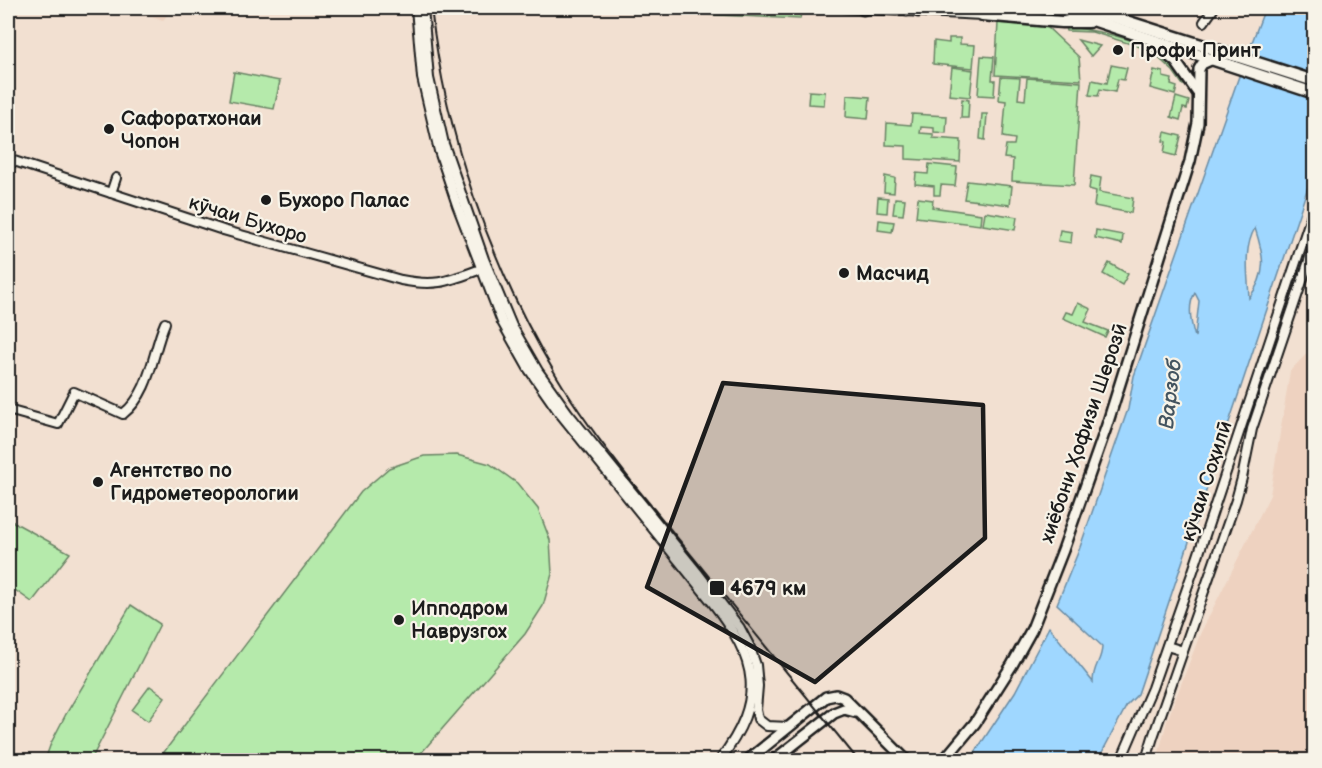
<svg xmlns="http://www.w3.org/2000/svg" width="1322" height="768" font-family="'Balsamiq Sans',sans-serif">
<rect width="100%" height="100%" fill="#f2e0d1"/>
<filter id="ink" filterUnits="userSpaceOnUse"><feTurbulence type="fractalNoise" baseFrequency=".0167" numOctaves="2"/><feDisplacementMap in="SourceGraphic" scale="12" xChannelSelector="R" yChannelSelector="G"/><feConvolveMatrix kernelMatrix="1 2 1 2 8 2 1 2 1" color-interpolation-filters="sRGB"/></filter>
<g filter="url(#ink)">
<g fill="#eed2c0">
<path d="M128,8H174L163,20Z"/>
<path d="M1314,346V760H1157L1167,721L1201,632L1270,495L1290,371Z"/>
</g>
<g fill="#b5eaab" stroke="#688364" stroke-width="1.5">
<path d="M677,8H748L801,11L800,19L677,13Z"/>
<path d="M998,23L1047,27L1079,57L1081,80L995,75Z"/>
<path d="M1065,27C1094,29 1120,36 1147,46V49L1092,32L1066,31Z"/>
<path d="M949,38H960V44L975,45L973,68L933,64L934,41L949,43Z"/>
<path d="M1078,40L1100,46L1091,56Z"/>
<path d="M1153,49L1176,69L1186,84L1183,85L1173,71L1152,52Z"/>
<path d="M981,56L994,57L992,80H995L994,96L978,95Z"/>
<path d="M1111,65L1127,68L1124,80L1118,79L1115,92L1100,89L1098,96L1089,95L1092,80L1107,83Z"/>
<path d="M952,67L973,70L970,97L949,95Z"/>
<path d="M1154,70L1163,72V77L1172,79L1171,85L1177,87L1175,95L1150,88Z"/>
<path d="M234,72L280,81L274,109L229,101Z"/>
<path d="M1001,77L1020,78L1018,99L1025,100L1027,78L1081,82L1074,185L1012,181L1013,159L1004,158L1006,145H1014L1015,139L1003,137L1006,101L999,100Z"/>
<path d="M809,91L825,92L824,105L808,104Z"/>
<path d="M847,95L870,97L868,119L846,117Z"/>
<path d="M1176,97L1189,101L1187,109L1183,108L1180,120L1171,117Z"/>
<path d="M962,99L969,100L968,118H961Z"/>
<path d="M912,114L947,116L946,133L934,132V128L921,127L920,133L933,134V138L961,140L960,162L906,159V146L886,145L887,123L911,125Z"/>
<path d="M982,114H987L985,140L980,139Z"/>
<path d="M1165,132L1181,136L1176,156L1164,153L1166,142L1163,141Z"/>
<path d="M929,164L957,167L955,186L941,185L940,195H934V186L915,184L916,173L928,174Z"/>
<path d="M885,176L895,178L894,193L884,192Z"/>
<path d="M1091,176L1101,178L1099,192L1133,198L1131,213L1094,206L1096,191L1089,189Z"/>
<path d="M967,181L1012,186L1010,205L964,199Z"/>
<path d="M878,197L888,198L887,213L877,212Z"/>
<path d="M895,198L905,199L903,215L893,214Z"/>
<path d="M918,198L933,200L932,207L981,214L980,225L916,217Z"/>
<path d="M985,212L1017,217L1015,230L983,225Z"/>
<path d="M879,220L894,222L892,232L878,230Z"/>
<path d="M1060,230L1072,232L1071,243L1058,241Z"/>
<path d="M1096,230L1123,235L1122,244L1095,238Z"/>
<path d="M1109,263L1128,274L1122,285L1103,274Z"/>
<path d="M1078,303L1091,309L1085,322L1108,331L1105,337L1063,318L1066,312L1073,314Z"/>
<path d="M457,455L490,464L517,483L538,509L550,540L552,574L543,606L525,634L415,760H158L361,492L389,468L424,456Z"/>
<path d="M8,519L70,553L32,602L8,585Z"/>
<path d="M131,605L160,624L91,760H45L51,743L66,714Z"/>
<path d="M150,686L165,697L148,721L132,710Z"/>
</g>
<path fill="#9fd7ff" stroke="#6b8ca4" stroke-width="1.5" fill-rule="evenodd" d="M1265,8H1314V169L1138,694L1127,705L1098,760H970L1015,692L1049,627L1093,682C1093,665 1102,661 1102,646L1057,604L1079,550L1121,429L1128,409L1134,376L1238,79ZM1255,228C1264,256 1268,273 1249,298C1248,274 1243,249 1255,228ZM1195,293L1199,301L1195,337C1191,324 1187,305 1195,293Z"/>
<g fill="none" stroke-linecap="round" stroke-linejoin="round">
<g stroke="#1c1c1c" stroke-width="12">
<g id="minor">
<path d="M416,8L422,78L439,151L457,205L502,322L528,368L558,411L712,602C758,661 766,698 720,760"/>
<path d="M423,8L429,78L444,144L484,259L512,326L538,371L568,413L697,572L740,628L749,645L756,665L758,686L756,710L758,719L767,726L789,727"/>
<path d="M846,8L982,15L1023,8"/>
<path d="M1204,22L1214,8"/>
<path d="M8,159L223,230L401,280C437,287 448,281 481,269"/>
<path d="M111,193L116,178"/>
<path d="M8,410L58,424L74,392L123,414C151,392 152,353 165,323"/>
<path d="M1167,646L1183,651"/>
<path d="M1121,760L1152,688L1193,571L1314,208"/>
<path d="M1146,760L1153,737L1236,500L1242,478L1252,429L1314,246"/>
</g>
</g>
<g stroke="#1c1c1c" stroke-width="14">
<g id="major">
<path d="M1153,43L1176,62L1197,92"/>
<path d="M748,760L826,697L836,695L844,698L906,760"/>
<path d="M774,760L834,713L844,709L855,712"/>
<path d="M944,760L975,723L1012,665L1032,629L1063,550L1107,425L1190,161L1198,123L1199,69L1202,64L1213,59"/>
</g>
</g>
<g stroke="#1c1c1c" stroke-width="15">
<g id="highway">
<path d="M905,8L907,10"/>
<path d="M916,8L918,11"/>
<path d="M1056,8L1314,93"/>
<path d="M1085,8L1314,81"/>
<path d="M863,9L865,8"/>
<path d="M982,15L1062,22H1089"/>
</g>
</g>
<use href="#minor" stroke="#f7f3e8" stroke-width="8"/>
<use href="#major" stroke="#f7f3e8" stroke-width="9"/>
<use href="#highway" stroke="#f7f3e8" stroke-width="10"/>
<path stroke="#1c1c1c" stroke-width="2" d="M431,8C446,136 489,263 556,375C578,412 605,448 632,482L858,760"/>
</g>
</g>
<path fill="#1c1c1c" fill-opacity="0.2" stroke="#1c1c1c" stroke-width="4.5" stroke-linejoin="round" d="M723,383L983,405L985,538L815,682L647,587Z"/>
<g fill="#1c1c1c" stroke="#f7f3e8" stroke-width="2">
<circle cx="1118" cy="50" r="6"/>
<circle cx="109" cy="129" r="6"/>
<circle cx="266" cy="200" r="6"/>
<circle cx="844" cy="273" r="6"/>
<circle cx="98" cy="482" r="6"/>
<rect x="709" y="580" width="16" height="16" rx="3"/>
<circle cx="399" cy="620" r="6"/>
</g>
<g text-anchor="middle" stroke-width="4.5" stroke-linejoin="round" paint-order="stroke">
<g font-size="20" font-weight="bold" fill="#1c1c1c" stroke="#f7f3e8" text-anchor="start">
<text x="1130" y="57">Профи Принт</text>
<text x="121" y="125">Сафоратхонаи<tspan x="121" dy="23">Чопон</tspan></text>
<text x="278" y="207">Бухоро Палас</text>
<text x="856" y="280">Масчид</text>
<text x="110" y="477">Агентство по<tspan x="110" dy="23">Гидрометеорологии</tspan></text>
<text x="730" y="595">4679 км</text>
<text x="411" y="615">Ипподром<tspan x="411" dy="23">Наврузгох</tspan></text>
</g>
<g font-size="20" fill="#1c1c1c" stroke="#f7f3e8">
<text transform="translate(248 219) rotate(17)" y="7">кӯчаи Бухоро</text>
<text transform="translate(1083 433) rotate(-71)" y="7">хиёбони Ҳофизи Шерозӣ</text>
<text transform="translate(1206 481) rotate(-72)" y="7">кӯчаи Соҳилӣ</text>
</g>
<g font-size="21" font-style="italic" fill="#435460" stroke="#f7f3e8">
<text transform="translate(1170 394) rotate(-83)" y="7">Варзоб</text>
</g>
</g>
<rect width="1322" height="768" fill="none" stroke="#f7f3e8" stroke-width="30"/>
<rect x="15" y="15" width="1292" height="738" fill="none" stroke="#1c1c1c" stroke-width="2" filter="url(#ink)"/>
</svg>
